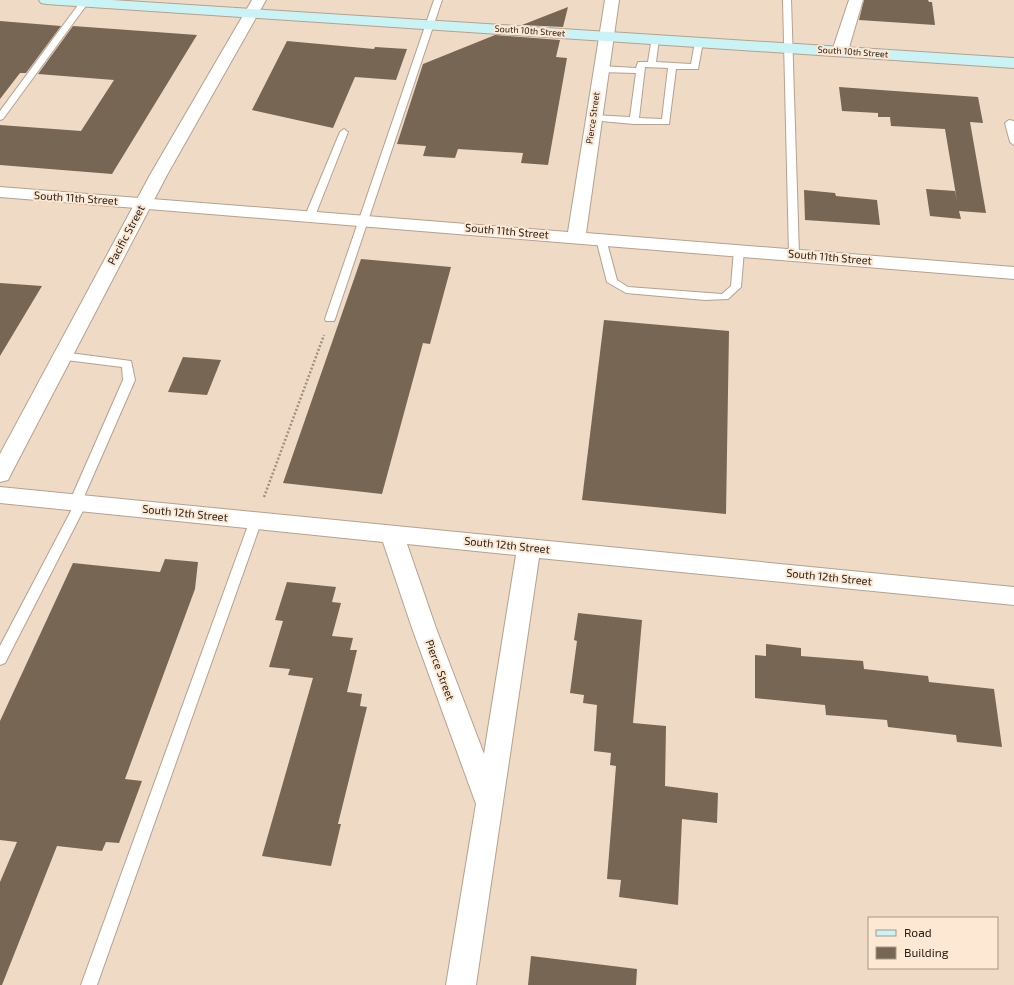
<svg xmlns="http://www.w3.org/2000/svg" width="1014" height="985" font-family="'Exo 2',sans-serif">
<rect width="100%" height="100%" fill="#efdac6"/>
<g fill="#776654">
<path d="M864,0H928L929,2H932L935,25L859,20Z"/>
<path d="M568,7L563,27L522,25Z"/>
<path d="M0,21L61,26L26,73H20L0,99Z"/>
<path d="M73,26L197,35L112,174L0,165V125L81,131L114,80L38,74Z"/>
<path d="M495,35L560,40L556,57L567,58L548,165L521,163L523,153L458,149L455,158L423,156L426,146L397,144L423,64Z"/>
<path d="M287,41L374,49L375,47L407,49L396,80L355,77L333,128L252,110Z"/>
<path d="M839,87L978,97L983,123L970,122L986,213L959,211L961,219L930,216L926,189L955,191L957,201L945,129L891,126L890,117H878V113L842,111Z"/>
<path d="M804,190L835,193L836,196L877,200L880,225L805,220Z"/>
<path d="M361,259L451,267L430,344L423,343L382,494L283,483Z"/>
<path d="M0,283L42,286L0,356Z"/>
<path d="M604,320L729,331L726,514L582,500Z"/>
<path d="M183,357L221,360L207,395L168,392Z"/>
<path d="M165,559L198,562L195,589L125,779L142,781L119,843L106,842L102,851L57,846L2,985H0V882L17,842L0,840V721L73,563L160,572Z"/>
<path d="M287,582L336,587L332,602L341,603L332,636L353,638L350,650H357L347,692L362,694L360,706L367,707L338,824H341L331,866L262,856L313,678L288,675L290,669L269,667L283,621L275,620Z"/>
<path d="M578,613L642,620L633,723L666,726L665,786L718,793L717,823L682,819L678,905L619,897L621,880L607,879L616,766L610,765L611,753L594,751L597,705L583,703L584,695L570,693L577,641L574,640Z"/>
<path d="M766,644L801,648V656L863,661L864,669L928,676L929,682L994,689L1002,747L957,742L956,735L888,727L887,720L826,715L825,705L755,698V655L766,656Z"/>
<path d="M531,956L637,969L636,985H528Z"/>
</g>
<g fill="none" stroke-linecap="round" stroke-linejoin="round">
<g stroke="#b5a18e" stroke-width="2">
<g id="service">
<path d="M434,0H442L335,319L334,321H326L325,319Z"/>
<path d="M783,0H791L799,254L794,257L789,254Z"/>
<path d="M81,1H84L88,3L3,119L0,120V111Z"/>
<path d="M652,37H655L659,39L656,62L691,64L695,42L699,40L703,42L698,69H676L669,124H634L590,120L589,118L593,115L630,117L636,73L600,72L596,69L600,66L636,68L638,62H648ZM645,67L668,68L662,119L639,118Z"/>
<path d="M1009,120L1014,121V145L1010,142L1005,123Z"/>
<path d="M344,129L348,132L315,216L310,219L307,218L305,216L340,132Z"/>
<path d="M601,236L606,239L617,280L628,287L722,294L731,286L734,250L739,247L744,250L741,287L728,299L705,300L626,293L607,282L596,239Z"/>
<path d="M62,352L131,361L135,380L83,499L87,503L5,663L0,665V646L73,507L69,503L123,380L122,367L58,359L57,356L58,353Z"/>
<path d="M256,515L260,517L262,520L97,985H81L250,520L252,517Z"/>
</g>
</g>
<g stroke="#b5a18e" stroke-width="2">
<g id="minor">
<path d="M605,0H619L586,233L1014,267V279L0,197V187L568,232Z"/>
<path d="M849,0H863L848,51L845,54L840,56L835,54L832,51Z"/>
<path d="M0,487L1014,587V605L539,558L476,985H446L476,804L412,628L383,542L0,503ZM407,544L516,555L484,754L436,628Z"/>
</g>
</g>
<g stroke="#b5a18e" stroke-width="2">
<path id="tertiary" d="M252,0H266L167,175L11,474L8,480L0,482V454L150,175Z"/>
</g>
<g stroke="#b5a18e" stroke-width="2">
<path id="secondary" d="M39,0H112L1014,58V68L46,4L41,3Z"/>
</g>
<path stroke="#a09081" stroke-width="2.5" stroke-dasharray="2 2" stroke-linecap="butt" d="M264,497L324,335"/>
<use href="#service" fill="#fff" fill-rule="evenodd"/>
<use href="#minor" fill="#fff" fill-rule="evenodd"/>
<use href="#tertiary" fill="#fff" fill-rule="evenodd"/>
<use href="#secondary" fill="#caf3f6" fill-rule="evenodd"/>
</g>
<g text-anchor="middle" stroke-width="4" stroke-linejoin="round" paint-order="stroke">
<g font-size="9" fill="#282019" stroke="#fce8d3">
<text transform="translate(530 31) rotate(4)" y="3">South 10th Street</text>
<text transform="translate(853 52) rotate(4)" y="3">South 10th Street</text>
<text transform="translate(593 118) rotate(-82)" y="3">Pierce Street</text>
</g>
<g font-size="11" fill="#282019" stroke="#fce8d3">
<text transform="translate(76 198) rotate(4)" y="4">South 11th Street</text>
<text transform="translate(507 231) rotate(5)" y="4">South 11th Street</text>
<text transform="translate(126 235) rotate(-62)" y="4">Pacific Street</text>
<text transform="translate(830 257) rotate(5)" y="4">South 11th Street</text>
<text transform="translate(185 513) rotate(6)" y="4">South 12th Street</text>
<text transform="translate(507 545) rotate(6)" y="4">South 12th Street</text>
<text transform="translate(829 577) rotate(6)" y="4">South 12th Street</text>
<text transform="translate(440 670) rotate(70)" y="4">Pierce Street</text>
</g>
</g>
<rect x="868" y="917" width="130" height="52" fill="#fce8d3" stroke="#a79889"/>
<rect x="876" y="930" width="20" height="6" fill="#caf3f6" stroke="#a79889"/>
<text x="904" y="937" font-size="12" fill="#282019">Road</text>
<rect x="876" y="947" width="20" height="12" fill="#776654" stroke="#a79889"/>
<text x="904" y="957" font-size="12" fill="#282019">Building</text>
</svg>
